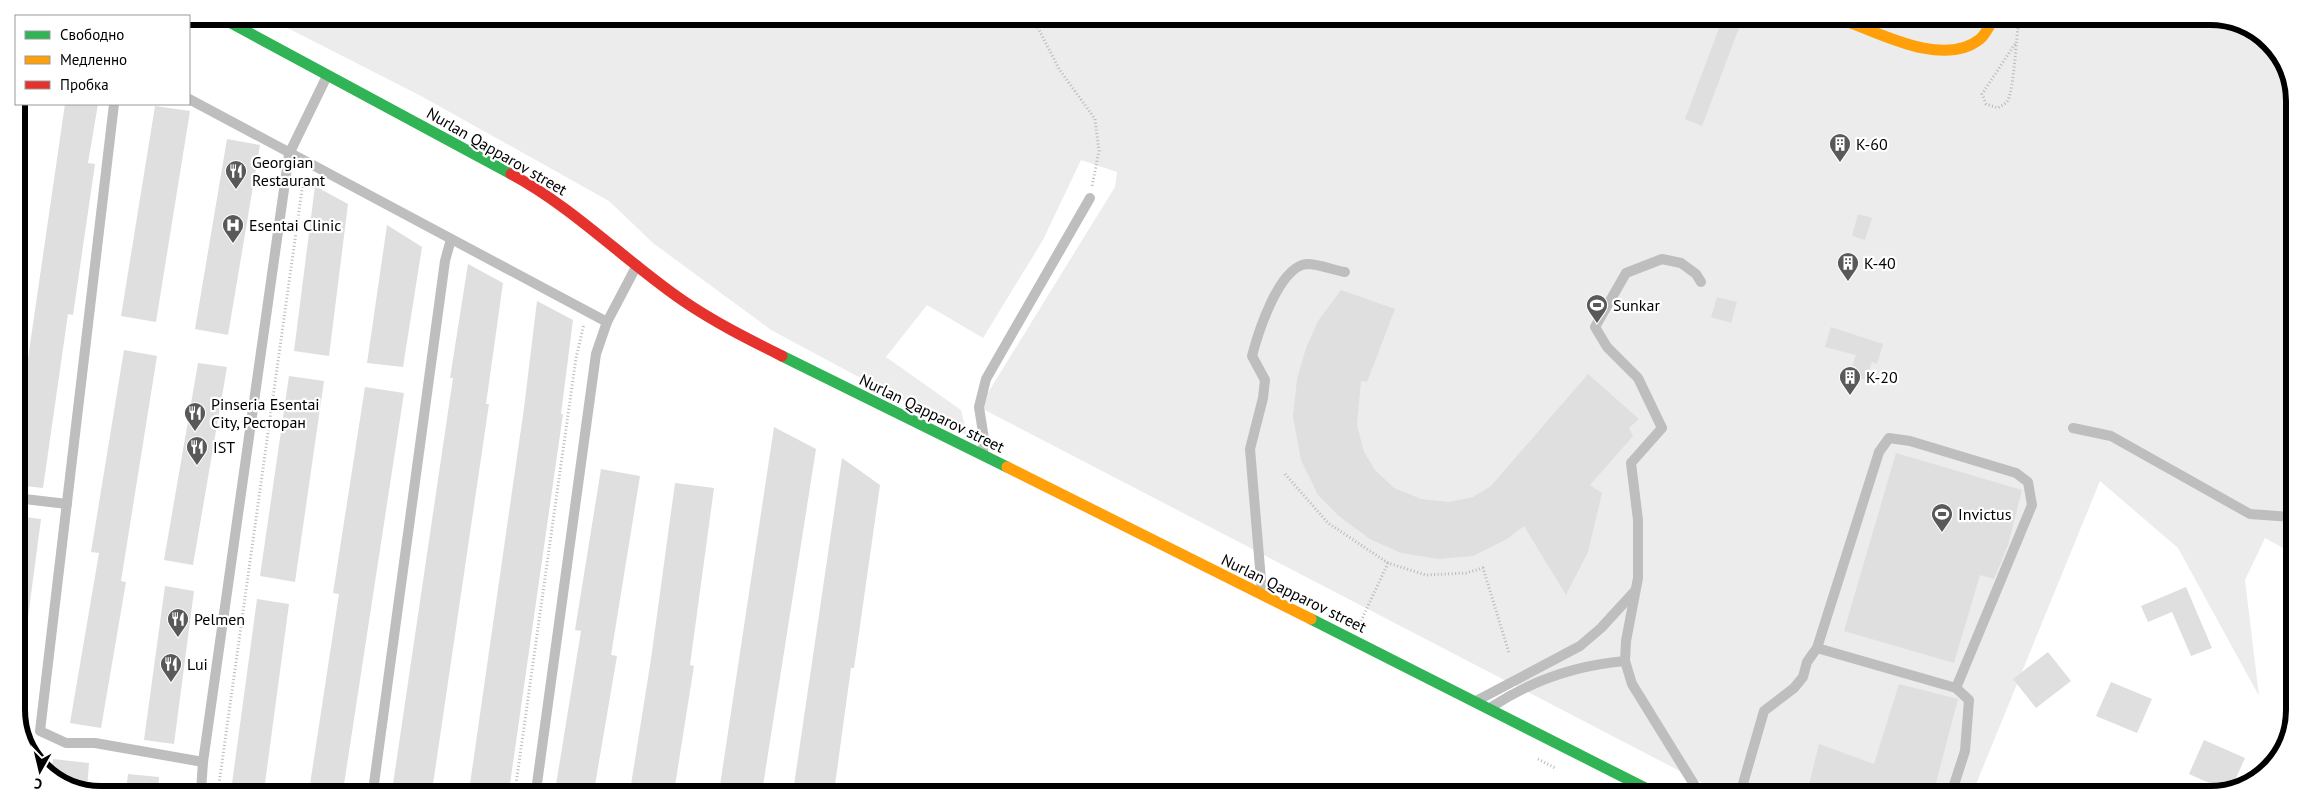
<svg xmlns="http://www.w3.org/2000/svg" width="2311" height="811" font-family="'PT Sans',sans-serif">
<rect width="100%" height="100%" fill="#fff"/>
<path fill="#ececec" d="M266,17L2237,21L2277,49L2295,95L2292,553L2265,538L2245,580L2259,696L2178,548L2100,481L1972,794H1724L979,407L1115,187L1117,172L1081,160L1043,240L983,338L927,305L886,357L961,410L967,435L771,330L653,243L609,201L421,96Z"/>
<g fill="#dfdfdf">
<path d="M1722,20H1742L1702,126L1685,119Z"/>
<path d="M65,104H98L88,163L95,164L73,315L68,314L43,488L16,485V441Z"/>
<path d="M155,106L190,111L156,322L121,316Z"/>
<path d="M227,139L260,145L228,335L195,329Z"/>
<path d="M315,186L348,204L329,356L294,351Z"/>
<path d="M1858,214L1872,218L1865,240L1852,236Z"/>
<path d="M387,225L422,247L403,367L367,363Z"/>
<path d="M468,264L503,283L486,404H489L432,791H392L453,378H450Z"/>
<path d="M1341,290L1395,309L1367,382L1361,381L1357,425L1364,452L1375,470L1394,488L1421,499L1449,502L1473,497L1491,486L1588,374L1639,419L1629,428L1633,436L1590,485L1602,493L1588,552L1566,595L1524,526L1507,539L1473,556L1438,559L1401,553L1370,539L1340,517L1318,495L1301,460L1293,417L1297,379L1306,348L1318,321Z"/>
<path d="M1717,297L1737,302L1731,323L1711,317Z"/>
<path d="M537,301L573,320L561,414H563L509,791H469L524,408Z"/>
<path d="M1831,327L1883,344L1877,364L1872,362L1866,380L1853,376L1856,367L1852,366L1856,355L1825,347Z"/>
<path d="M124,350L157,356L121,581L126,582L101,728L70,723L99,553L91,552Z"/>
<path d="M198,363L227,367L193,565L164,560Z"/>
<path d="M289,376L324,381L295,582L260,576Z"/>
<path d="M365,387L404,393L343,791H309L339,594L333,593Z"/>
<path d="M774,427L816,449L762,792H719Z"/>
<path d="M1896,453L2022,490L2008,545L1994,579L1980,575L1954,663L1844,631Z"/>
<path d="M842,458L880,485L854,668H851L834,792H793Z"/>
<path d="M601,469L640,476L611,655L617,656L594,791H555L581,631L575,630Z"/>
<path d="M675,483L714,488L690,665L694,666L674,792L630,791L651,659Z"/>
<path d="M16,516L41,519L25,640H16Z"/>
<path d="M165,586L194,591L174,744L144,740Z"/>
<path d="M2186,587L2212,648L2191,656L2172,612L2148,622L2141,606Z"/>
<path d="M257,599L289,604L264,791H231Z"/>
<path d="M2048,652L2071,681L2036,708L2013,679Z"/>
<path d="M2111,682L2152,699L2137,733L2096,716Z"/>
<path d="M1899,684L1958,699L1933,794H1821L1809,785L1819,744L1874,764Z"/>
<path d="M2204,740L2245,758L2232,787L2225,790L2189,774Z"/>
<path d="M53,759L89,763L87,790H74L51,774Z"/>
<path d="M128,774L159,777L158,791L126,790Z"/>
</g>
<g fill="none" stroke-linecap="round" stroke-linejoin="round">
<g stroke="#b9b9b9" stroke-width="3" stroke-dasharray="1 2.5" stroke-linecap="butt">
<path d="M1033,18L1059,69L1095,119L1099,151L1092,186"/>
<path d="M2015,44L1982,94L1986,104L1998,108C2002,105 2006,104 2008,100C2014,88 2016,38 2019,20"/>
<path d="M1285,474L1328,523L1388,563"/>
<path d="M1361,621L1388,563L1426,575L1466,573L1483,568L1509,653"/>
<path d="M1538,759L1555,768"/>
<path d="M218,791L304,175"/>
<path d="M515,791L576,358L584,324"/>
</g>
<g stroke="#bebebe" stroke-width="10">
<path d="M189,99L607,322"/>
<path d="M114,104L40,731L66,743H95L203,762L289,154L327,76"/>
<path d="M2073,428L2111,436L2250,514L2292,517"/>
<path d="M983,453L984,439L979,407L986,379L1090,198"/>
<path d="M16,498L67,504"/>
<path d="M1262,592L1250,449L1263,398L1265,380L1252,356C1258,333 1279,266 1307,264C1319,264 1333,270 1345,272"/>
<path d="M1817,648L1956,688L1969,700L1965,751L1951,794"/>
<path d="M1478,700L1580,646L1601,628L1635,591"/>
<path d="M1493,706C1533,680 1578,665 1625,661"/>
<path d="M201,791L203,762"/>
<path d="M373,791L445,261L451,239"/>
<path d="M536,791L596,354L607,322L637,265"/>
<path d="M1700,794L1632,684L1625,661L1626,641L1638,578V520L1631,463L1662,428L1638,378L1607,347L1595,327L1626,273L1662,259L1681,263L1696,274L1701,282"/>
<path d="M1740,794L1764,711L1794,688L1803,677L1807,662L1817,648L1879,452L1889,438L1910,441L2016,473L2028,482L2032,505L1956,688"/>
</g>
<g stroke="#30b455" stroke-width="11">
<path d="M218,16L511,174"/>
<path d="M782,356L1007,467"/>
<path d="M1311,619L1657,794"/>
</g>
<g stroke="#ff9f0a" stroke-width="11">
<path d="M1844,20C1881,34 1944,68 1980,39C1985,35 1989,26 1993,20"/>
<path d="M1007,467L1311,619"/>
</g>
<path stroke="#e5322d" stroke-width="11" d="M511,174C574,208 624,260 682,300C714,322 748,339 782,356"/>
</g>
<defs>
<g id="building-pin" transform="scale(1.125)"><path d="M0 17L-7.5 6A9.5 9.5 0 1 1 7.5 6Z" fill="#595959" stroke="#fff"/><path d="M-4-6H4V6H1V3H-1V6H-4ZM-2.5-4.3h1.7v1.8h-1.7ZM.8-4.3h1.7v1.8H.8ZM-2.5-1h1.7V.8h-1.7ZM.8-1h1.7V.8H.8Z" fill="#fff"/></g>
<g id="restaurant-pin" transform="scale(1.125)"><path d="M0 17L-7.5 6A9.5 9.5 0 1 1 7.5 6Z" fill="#595959" stroke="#fff"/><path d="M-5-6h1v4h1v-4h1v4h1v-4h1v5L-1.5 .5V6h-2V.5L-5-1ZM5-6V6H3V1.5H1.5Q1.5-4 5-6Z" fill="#fff"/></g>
<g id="hospital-pin" transform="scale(1.125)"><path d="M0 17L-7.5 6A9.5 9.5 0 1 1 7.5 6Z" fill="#595959" stroke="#fff"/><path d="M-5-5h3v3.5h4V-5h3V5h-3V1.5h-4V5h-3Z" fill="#fff"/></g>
<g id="stadium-pin" transform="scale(1.125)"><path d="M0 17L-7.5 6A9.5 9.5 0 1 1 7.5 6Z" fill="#595959" stroke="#fff"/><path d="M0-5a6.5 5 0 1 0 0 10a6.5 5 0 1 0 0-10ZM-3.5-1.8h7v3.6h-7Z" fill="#fff"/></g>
</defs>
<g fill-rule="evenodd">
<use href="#building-pin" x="1840" y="144"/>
<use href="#restaurant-pin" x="236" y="171"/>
<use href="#hospital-pin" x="233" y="225"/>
<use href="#building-pin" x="1848" y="263"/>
<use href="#stadium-pin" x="1597" y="305"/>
<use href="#building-pin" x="1850" y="377"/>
<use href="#restaurant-pin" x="195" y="413"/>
<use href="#restaurant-pin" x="197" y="447"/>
<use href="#stadium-pin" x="1942" y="514"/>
<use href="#restaurant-pin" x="178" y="619"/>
<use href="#restaurant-pin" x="171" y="664"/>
</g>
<g text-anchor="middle" stroke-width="4.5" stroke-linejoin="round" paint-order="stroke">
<g font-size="16" fill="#000" stroke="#fff" text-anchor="start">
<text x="1856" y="150">K-60</text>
<text x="252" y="168">Georgian<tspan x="252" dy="18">Restaurant</tspan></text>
<text x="249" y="231">Esentai Clinic</text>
<text x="1864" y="269">K-40</text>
<text x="1613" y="311">Sunkar</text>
<text x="1866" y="383">K-20</text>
<text x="211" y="410">Pinseria Esentai<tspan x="211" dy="18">City, Ресторан</tspan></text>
<text x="213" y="453">IST</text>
<text x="1958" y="520">Invictus</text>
<text x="194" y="625">Pelmen</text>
<text x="187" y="670">Lui</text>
</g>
<g font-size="16" fill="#000" stroke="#fff">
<text transform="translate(497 151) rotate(30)" y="6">Nurlan Qapparov street</text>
<text transform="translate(932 413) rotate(26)" y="6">Nurlan Qapparov street</text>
<text transform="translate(1294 593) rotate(26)" y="6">Nurlan Qapparov street</text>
</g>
</g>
<path d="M0 0H2311V811H0ZM101 25H2210A76 76 0 0 1 2286 101V710A76 76 0 0 1 2210 786H101A76 76 0 0 1 25 710V101A76 76 0 0 1 101 25Z" fill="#fff" fill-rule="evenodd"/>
<path fill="none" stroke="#000" stroke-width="6" d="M101 25H2210A76 76 0 0 1 2286 101V710A76 76 0 0 1 2210 786H101A76 76 0 0 1 25 710V101A76 76 0 0 1 101 25Z"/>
<rect x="15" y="15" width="175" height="90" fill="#ffffff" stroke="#999999"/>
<rect x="25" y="31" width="25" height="8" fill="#30b455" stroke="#999999"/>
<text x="60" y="40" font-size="15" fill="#000000">Свободно</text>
<rect x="25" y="56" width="25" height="8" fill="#ff9f0a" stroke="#999999"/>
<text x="60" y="65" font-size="15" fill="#000000">Медленно</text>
<rect x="25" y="81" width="25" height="8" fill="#e5322d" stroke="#999999"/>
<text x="60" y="90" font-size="15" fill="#000000">Пробка</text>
<g transform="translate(40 771) rotate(188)" stroke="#ffffff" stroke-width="4" paint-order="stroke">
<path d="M0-4L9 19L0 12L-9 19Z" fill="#000000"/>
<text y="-8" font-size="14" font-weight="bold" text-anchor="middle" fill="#000000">С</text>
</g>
</svg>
